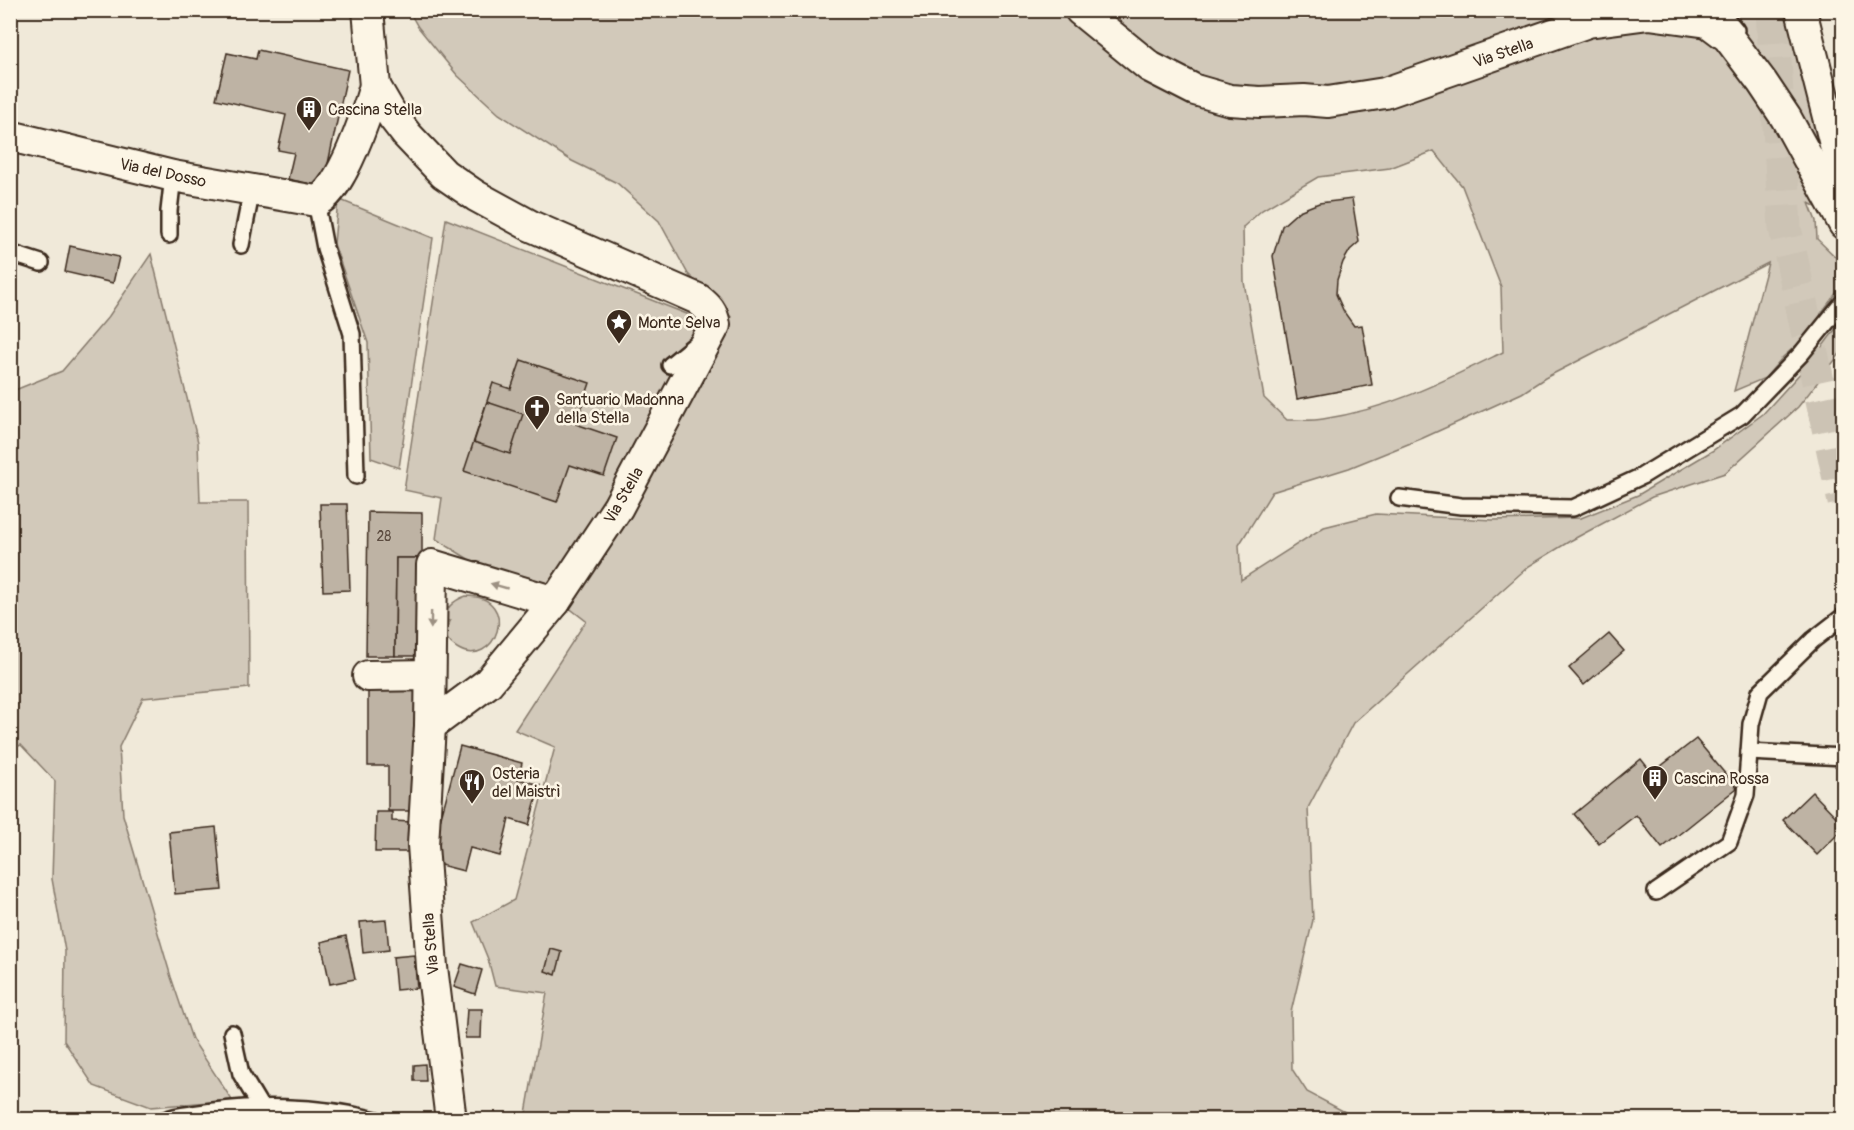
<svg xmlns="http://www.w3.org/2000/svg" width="1854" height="1130" font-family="Pangolin,sans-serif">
<rect width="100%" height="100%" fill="#f0e9d9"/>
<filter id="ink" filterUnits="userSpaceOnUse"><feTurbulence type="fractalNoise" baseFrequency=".0167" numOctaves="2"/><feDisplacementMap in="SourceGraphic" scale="12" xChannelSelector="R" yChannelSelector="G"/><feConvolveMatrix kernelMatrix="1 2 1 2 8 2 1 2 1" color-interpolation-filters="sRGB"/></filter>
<g filter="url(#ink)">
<g fill="#d2c9ba" stroke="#867a6c" stroke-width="1.5" fill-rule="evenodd">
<path d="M409,11H1792L1824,158L1825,212L1809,203L1816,221L1817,239L1844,265L1843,284L1799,343L1783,357L1765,378L1734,391L1768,263L1545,378L1522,393L1423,438L1349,468L1272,492L1239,545L1241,580L1324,527L1376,514L1493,520L1581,518L1638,495L1712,451L1763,414L1814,358L1843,319V350L1798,407L1725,473L1652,497L1570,541L1529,566L1353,723L1308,808L1313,920L1291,1012L1292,1069L1307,1092L1358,1119H525L547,993L495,986L488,959L473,922L514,900L555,747L515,730L586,621L563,603L637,487L731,317L688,274L659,221L617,183L572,161L499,114L457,75L418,27ZM1434,151L1462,186L1501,287L1503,352C1444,381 1390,409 1323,419C1312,421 1299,420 1287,420L1264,398L1244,282L1243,227L1262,210L1318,177L1390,168Z"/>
<path d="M338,199L433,238L399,468L371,458L368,343L334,244Z"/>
<path d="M446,219L702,320L555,589L470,560L436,539L442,498L404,490Z"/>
<path d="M151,254L198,442L200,502H248L249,688L143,698L119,747L123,815L171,977L192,1039L232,1100L151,1107L94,1086L64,1041L65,951L52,879L55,781L21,745L11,749L10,392L62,371L109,316Z"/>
<path d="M466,596C523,596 495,672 457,648C448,643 444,634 443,625H449L450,621L443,620C446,607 454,600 466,596Z"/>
<path d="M292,1116L314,1119L212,1120L224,1117Z"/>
</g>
<g fill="#beb3a4" stroke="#3b2a1e" stroke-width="1.5">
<path d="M258,50L348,70L323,187L288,179L294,153L278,150L286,115L216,99L227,53L256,59Z"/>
<path d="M1352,199L1359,242L1350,250L1343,262L1337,280L1336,294L1344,312L1354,326L1362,325L1372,385L1297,399L1273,256L1282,226L1299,211L1319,203Z"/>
<path d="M70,246L119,257L113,283L65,272Z"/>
<path d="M521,360L590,383L576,424L617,438L604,476L570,465L557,502L464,471L493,383L511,389Z"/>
<path d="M487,402L523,414L510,454L474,442Z"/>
<path d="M320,504H347L350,590L323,591Z"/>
<path d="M368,512L422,513V558H396L395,656H366Z"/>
<path d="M396,558H422L421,656H395Z"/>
<path d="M1609,634L1624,651L1584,685L1569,668Z"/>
<path d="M368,691H421L422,811H388V766H368Z"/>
<path d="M1696,739L1737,788L1662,848L1636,815L1599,844L1574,814L1641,759L1652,773Z"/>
<path d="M460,746L522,763L518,779L540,785L529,825L509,819L500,856L470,848L464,871L429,862Z"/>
<path d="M1812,792L1844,825V828L1817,855L1783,820Z"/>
<path d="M376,812H392V821L412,822V852H375Z"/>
<path d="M216,827L222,890L175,894L169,832Z"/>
<path d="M386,920L389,950L363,953L360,922Z"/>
<path d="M346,936L355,979L330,984L321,942Z"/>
<path d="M551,949L562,952L556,975L545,971Z"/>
<path d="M414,955L417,988L396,990L393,957Z"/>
<path d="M462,964L482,970L475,994L454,987Z"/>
<path d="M467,1009H482L481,1038H465Z"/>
<path d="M425,1064L426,1081H414V1065Z"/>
</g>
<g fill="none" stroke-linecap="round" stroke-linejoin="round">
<path stroke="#ccc3b4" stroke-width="33" stroke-dasharray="33 16" stroke-linecap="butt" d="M1772,10L1785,228L1844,502"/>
<g stroke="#3b2a1e" stroke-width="20">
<g id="service">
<path d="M1719,10L1736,30"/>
<path d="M316,201L325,248L352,334L356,476"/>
<path d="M169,235V211L173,176"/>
<path d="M241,245L252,189"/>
<path d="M10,253L41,263"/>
<path d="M670,365L697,343"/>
<path d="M1399,498L1461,506L1573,508L1642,476L1742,415L1801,354L1844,301"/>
<path d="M1749,752L1844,757"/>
<path d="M1656,892L1729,842L1746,795L1751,724L1760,692L1813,640L1844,616"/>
<path d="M232,1033L241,1074L262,1109"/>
<path d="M165,1120C173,1116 183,1115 192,1114C250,1104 319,1105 376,1120"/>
</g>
</g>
<g stroke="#3b2a1e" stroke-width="34">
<g id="minor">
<path d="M368,10L375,86L393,117L407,135L444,174L476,196L531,226L698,299C708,307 713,312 715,325L618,507L555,602L488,683L430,726"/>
<path d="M1080,10L1150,67L1195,90L1230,100L1260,102L1304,100L1328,102L1385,93L1588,22L1649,14L1708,22L1728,37L1762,82L1786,118L1844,224"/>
<path d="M1801,10L1844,180"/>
<path d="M10,136L173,176L316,201C341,194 368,110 375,86"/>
<path d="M368,676L430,675"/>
<path d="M451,1120L432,967L423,845L430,726L432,565L555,602"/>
</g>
</g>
<use href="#service" stroke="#fcf5e5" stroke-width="15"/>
<use href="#minor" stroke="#fcf5e5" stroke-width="30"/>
</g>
<defs><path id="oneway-solid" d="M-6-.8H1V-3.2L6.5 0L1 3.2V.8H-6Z" transform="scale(1.5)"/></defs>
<g fill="#9c9082">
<use href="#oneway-solid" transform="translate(499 586) rotate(-164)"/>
<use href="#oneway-solid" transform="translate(431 620) rotate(91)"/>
</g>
</g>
<defs>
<g id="building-pin" transform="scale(1.35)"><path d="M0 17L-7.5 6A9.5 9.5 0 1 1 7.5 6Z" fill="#3b2a1e" stroke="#fcf5e5"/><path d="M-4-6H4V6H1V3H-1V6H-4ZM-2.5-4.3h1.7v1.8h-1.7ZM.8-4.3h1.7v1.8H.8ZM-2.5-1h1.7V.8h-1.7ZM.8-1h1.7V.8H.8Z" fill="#fff"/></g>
<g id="sight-pin" transform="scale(1.35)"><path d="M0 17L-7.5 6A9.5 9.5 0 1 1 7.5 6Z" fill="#3b2a1e" stroke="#fcf5e5"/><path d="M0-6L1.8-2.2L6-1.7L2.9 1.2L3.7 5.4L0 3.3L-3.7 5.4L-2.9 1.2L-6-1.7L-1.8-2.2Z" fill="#fff"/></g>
<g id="church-pin" transform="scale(1.35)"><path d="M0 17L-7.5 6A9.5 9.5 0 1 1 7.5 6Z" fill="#3b2a1e" stroke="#fcf5e5"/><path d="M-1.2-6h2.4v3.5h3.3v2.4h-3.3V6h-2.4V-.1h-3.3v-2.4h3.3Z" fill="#fff"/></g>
<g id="restaurant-pin" transform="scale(1.35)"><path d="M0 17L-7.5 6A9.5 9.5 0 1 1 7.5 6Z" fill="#3b2a1e" stroke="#fcf5e5"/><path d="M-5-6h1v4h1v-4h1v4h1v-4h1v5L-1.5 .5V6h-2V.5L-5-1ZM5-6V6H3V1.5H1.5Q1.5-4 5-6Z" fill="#fff"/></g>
</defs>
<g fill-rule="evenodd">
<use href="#building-pin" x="309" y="109"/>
<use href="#sight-pin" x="619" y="322"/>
<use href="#church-pin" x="537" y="408"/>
<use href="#building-pin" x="1655" y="778"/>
<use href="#restaurant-pin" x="472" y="782"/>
</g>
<g text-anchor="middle" stroke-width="5" stroke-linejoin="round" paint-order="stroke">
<g font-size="14" fill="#5c4c40">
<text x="384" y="541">28</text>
</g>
<g font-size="16" fill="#3b2a1e" stroke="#fcf5e5">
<text transform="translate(1503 52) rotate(-19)" y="6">Via Stella</text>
<text transform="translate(163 172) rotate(12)" y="6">Via del Dosso</text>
<text transform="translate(623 495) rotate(-60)" y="6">Via Stella</text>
<text transform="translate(430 944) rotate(-95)" y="6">Via Stella</text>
</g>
<g font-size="16" fill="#3b2a1e" stroke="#fcf5e5" text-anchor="start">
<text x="328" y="115">Cascina Stella</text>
<text x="638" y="328">Monte Selva</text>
<text x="556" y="405">Santuario Madonna<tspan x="556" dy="18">della Stella</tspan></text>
<text x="492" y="779">Osteria<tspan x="492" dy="18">del Maistrì</tspan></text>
<text x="1674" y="784">Cascina Rossa</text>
</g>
</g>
<rect width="1854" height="1130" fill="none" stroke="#fcf5e5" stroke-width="36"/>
<rect x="18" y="18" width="1818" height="1094" fill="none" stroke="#3b2a1e" stroke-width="2" filter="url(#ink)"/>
</svg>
